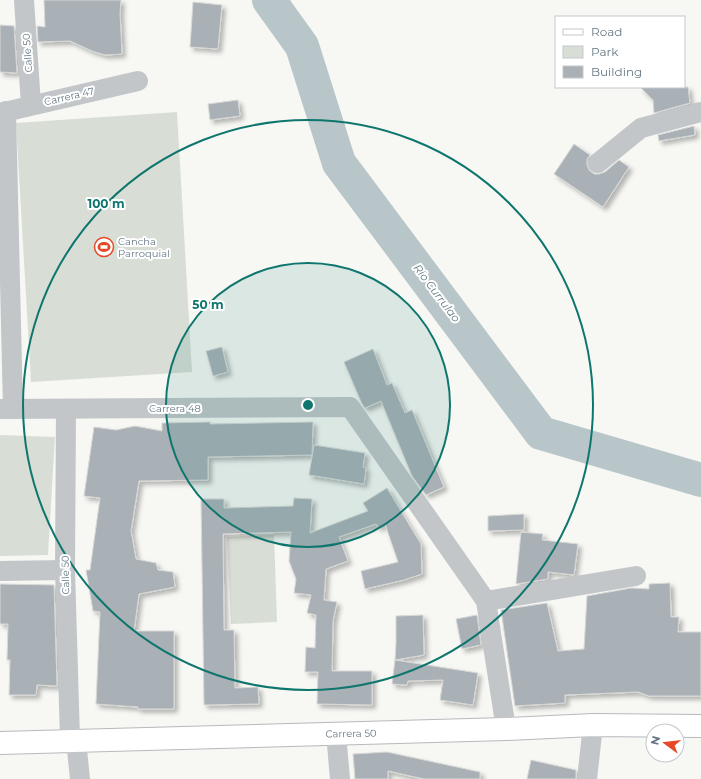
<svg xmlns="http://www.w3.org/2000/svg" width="701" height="779" font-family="Montserrat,sans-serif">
<defs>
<filter id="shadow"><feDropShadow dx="3.5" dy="3.5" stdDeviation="2" flood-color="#0004"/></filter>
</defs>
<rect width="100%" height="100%" fill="#f7f7f4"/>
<g fill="#d8ded5">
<path d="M177,112L192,372L31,382L16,123Z"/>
<path d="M0,435L55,437L48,555L0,556Z"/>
<path d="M274,535L277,622L231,624L227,537Z"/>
</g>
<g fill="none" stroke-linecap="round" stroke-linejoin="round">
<path stroke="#b8c6c9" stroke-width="34" d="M269,0L302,46L339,163L541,433L701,480"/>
</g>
<g fill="#a9b1b7" stroke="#d8d8d6" filter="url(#shadow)">
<path d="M44,0H121L120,13L122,54L105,55L92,51L70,41L38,42L37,26L45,27Z"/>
<path d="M193,2L222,5L218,49L190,47Z"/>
<path d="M0,25L14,26L17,73L0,72Z"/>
<path d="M640,87H688L690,103L654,113L653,100Z"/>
<path d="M238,100L240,116L210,120L208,104Z"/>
<path d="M694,126L695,135L659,141L658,135Z"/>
<path d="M574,144L590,155L587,159V165L589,170L594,174H599L605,172L619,160L629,167L603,207L554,174Z"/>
<path d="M222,347L228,372L213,376L206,351Z"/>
<path d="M373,349L387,385L392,383L405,413L412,410L444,487L426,495L412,476L381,401L365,408L362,404L344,362Z"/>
<path d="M210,422V424L313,422L312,455L208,457V480L139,481L131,531L136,559L156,563L158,570L173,572L175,587L139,594L134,631H174V709H138V707L96,704L100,612L93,611L86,570H90L100,498L84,496L94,427L116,430L135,426L162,431V423Z"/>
<path d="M314,445L365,453L363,467L366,468L364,484L309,475Z"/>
<path d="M387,488L421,544L422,574L404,580L365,589L361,571L398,562L385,524L379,528L376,524L339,537L348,561L326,569L324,600L337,602L333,621L332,671H372V705L317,704L318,672H305L306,647L315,648L316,615L307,613L311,595L294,593L296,579L289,561L291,532L223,534L224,630H234L235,688L258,687L259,704L204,705L201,499H224V508L293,506L294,498L312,499L310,533L368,511L363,503Z"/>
<path d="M524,514V530L488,531V516Z"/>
<path d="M521,532L543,534L542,540L578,544L574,575L548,572V579L516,584Z"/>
<path d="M670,583L671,617H679L678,632H701V696H649L638,692L565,695V703L515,706L501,610L547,603L558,651L584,649L587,596L631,588L649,589V584Z"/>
<path d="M0,584L54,585L57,686L37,685L36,695H9L10,660H7L8,624H0Z"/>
<path d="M423,615L424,655L395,660L396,643V616Z"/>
<path d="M477,615L481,645L462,649L456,619Z"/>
<path d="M395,660L478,673L473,705L440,700L443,680L408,681L407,685L392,684Z"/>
<path d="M387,752L480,772V779H424L388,771V779H355L353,754Z"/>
<path d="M531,760L576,770V779H527Z"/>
</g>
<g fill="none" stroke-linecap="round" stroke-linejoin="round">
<g stroke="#b5babd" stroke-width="24">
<path id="major" d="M0,743L506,729L593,725L701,726"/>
</g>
<g stroke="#c2c6c9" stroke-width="20">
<path d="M24,0L31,105"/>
<path d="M6,111L13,409"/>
<path d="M0,113L138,81"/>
<path d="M598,163L641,128L701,112"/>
<path d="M0,409L350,407L486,601L506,729"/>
<path d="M66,409L65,570L70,740"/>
<path d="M0,571L65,570"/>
<path d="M486,601L636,576"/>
<path d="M336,733L340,779"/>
<path d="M76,740L80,779"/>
<path d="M587,779L593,725"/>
</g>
<use href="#major" stroke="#fff" stroke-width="22"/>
</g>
<circle cx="308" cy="405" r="142" fill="#0f766e" fill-opacity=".12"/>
<g fill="none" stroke="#0f766e" stroke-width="2">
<circle cx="308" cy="405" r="142"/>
<circle cx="308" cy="405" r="285"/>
</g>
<defs>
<g id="stadium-ring" transform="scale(1)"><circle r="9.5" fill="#fff" stroke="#e54926" stroke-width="1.5"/><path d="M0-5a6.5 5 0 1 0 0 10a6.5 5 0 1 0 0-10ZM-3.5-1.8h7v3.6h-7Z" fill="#e54926"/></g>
</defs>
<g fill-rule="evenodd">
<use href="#stadium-ring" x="104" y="247"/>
</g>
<g text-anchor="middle" stroke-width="4" stroke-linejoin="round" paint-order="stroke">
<g font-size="10" fill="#667885" stroke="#fff">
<text transform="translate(27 53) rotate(-94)" y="4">Calle 50</text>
<text transform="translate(69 96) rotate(-13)" y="4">Carrera 47</text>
<text x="175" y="412">Carrera 48</text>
<text transform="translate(65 575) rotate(-91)" y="4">Calle 50</text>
<text transform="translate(351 733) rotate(-1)" y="4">Carrera 50</text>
</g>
<g font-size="10" fill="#667885" stroke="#fff" text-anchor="start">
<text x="118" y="245">Cancha<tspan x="118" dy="12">Parroquial</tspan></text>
</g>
<g font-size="11" font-style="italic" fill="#617a81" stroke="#fff">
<text transform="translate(437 293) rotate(53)" y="4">Río Currulao</text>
</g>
</g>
<circle cx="308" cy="405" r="6" fill="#0f766e" stroke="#fff" stroke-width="2"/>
<g font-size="12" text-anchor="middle" font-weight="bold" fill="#0f766e" stroke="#fff" stroke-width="4" stroke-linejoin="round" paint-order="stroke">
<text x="106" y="208">100 m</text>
<text x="208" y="309">50 m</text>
</g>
<rect x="555" y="16" width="130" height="72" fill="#ffffff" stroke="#c2c9ce"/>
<rect x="563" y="29" width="20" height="6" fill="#ffffff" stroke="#c2c9ce"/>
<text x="591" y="36" font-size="12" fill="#667885">Road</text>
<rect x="563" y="46" width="20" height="12" fill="#d8ded5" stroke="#c2c9ce"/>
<text x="591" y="56" font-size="12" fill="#667885">Park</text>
<rect x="563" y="66" width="20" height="12" fill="#a9b1b7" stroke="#c2c9ce"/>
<text x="591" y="76" font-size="12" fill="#667885">Building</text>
<g transform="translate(665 743) rotate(285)"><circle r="19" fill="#ffffff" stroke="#c2c9ce"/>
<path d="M0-3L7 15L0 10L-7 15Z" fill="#e54926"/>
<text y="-6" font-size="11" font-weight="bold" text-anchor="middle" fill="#667885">N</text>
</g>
</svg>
